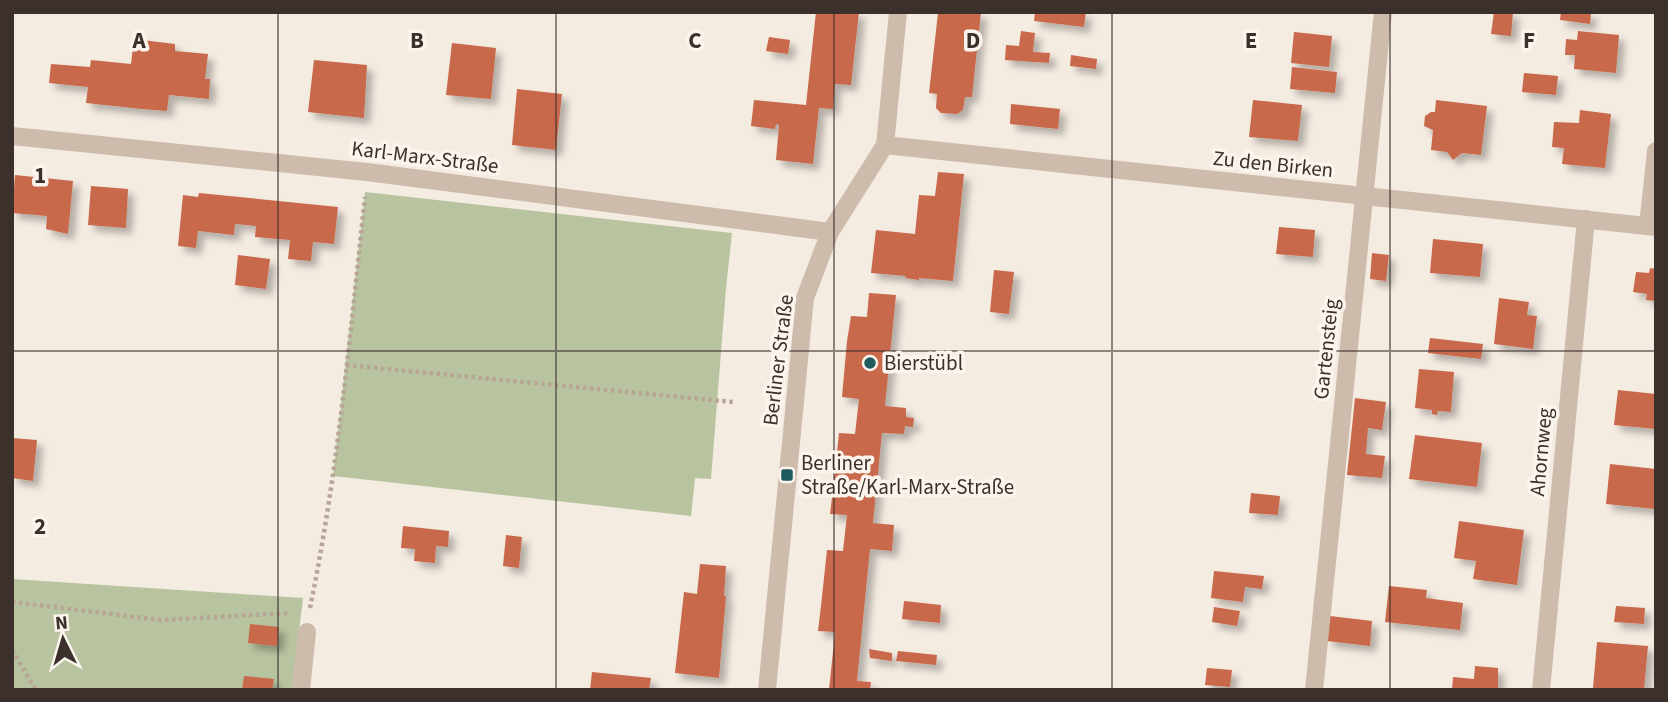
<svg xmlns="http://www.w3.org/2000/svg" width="1668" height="702" font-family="'Source Sans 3',sans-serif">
<defs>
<filter id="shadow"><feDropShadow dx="6" dy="6" stdDeviation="3.5" flood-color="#0004"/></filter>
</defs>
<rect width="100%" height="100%" fill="#f4ebe1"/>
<g fill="#b8c4a0">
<path d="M365,192L732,233L726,288L711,479L695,478L691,516L333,476Z"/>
<path d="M12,579L303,598L292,690H12Z"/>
</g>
<g fill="#c8694b" filter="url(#shadow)">
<path d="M816,12H859L851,85L835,84L833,109L819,108L813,164L776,160L779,125L776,124L775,129L751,126L754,100L806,105Z"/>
<path d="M954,12H981L972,97H965L963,110L957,114L941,113L936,108L937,94L929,93L938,13L954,14Z"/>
<path d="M1035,12H1086L1084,27L1034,21Z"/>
<path d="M1494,12H1513L1511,36L1491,34Z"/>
<path d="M1561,12H1591L1590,24L1560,20Z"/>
<path d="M1021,31L1035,33L1033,52L1050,53L1049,63L1005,60L1006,45L1019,46Z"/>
<path d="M1578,31L1619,35L1616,73L1574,69L1575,55H1565L1566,39L1577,40Z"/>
<path d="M1294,32L1332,36L1329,67L1291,63Z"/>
<path d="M769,37L790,40L788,54L766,51Z"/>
<path d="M134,39L175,44V51L208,54L205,79H210L209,99L169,95L167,111L142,109L86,103L88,87L49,83L51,64L90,67L91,60L131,64Z"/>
<path d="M452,43L496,48L491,99L446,95Z"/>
<path d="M1071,55L1097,59L1096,69L1070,66Z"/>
<path d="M314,60L367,65L364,118L308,112Z"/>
<path d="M1292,67L1337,72L1335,93L1290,89Z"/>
<path d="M1524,73L1558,76L1556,95L1522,92Z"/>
<path d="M517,89L562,94L556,150L512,145Z"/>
<path d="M1253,100L1302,105L1298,141L1249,137Z"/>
<path d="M1436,100L1487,106L1481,155L1462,153L1453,160L1447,152L1431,150L1433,130L1424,126L1425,116L1431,112H1435Z"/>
<path d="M1011,104L1060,109L1058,129L1010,124Z"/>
<path d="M1580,110L1611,114L1605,168L1562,164L1564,148L1552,147L1554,122L1579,123Z"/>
<path d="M938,172L964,174L953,281L919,278V280L905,278L906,276L871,273L876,230L915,234L919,195L935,196Z"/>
<path d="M15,175L73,181L68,234L46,229L47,216L12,213Z"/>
<path d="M91,186L128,189L126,228L88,225Z"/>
<path d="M199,193L338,207L334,244L313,242L311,261L288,259L290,240L255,237L256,226L235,224L234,235L198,231L196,248L178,246L183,195L198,197Z"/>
<path d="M1279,227L1315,230L1313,257L1276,254Z"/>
<path d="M1433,239L1483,244L1480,277L1430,273Z"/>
<path d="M1372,253L1389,255L1386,281L1370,279Z"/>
<path d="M238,255L270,259L266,289L235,285Z"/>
<path d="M1650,268L1656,269V301L1646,300L1647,294L1633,292L1636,272L1649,273Z"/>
<path d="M994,270L1014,272L1009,314L990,312Z"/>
<path d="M869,293L896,295L885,406L906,408V417L914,418L913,427L905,426L904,434L882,433L873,523L894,525L892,551L870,549L857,681L871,682L870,690H829L835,632L818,631L821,606L827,550L843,551L847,515L830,514L833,489L839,433L855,434L859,399L842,397L847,341L851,316L867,317Z"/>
<path d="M1499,298L1529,302L1527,315L1537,316L1533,349L1494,344Z"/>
<path d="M1430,338L1483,344L1481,359L1428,353Z"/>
<path d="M1419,369L1454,372L1451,412L1438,411L1437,415L1432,414V410L1415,408Z"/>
<path d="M1618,390L1656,394V429L1614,425Z"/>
<path d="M1355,398L1386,402L1382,430L1368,428L1366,454L1385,456L1382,478L1347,475Z"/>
<path d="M1415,435L1482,443L1477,487L1409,479Z"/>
<path d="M12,438L37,440L33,481L12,478Z"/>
<path d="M1610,464L1656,469L1655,509L1606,504Z"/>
<path d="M1251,493L1280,496L1278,515L1249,513Z"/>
<path d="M1459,521L1524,530L1517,585L1473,579L1476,561L1454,558Z"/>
<path d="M403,526L449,531L448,547L436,546L435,563L414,561L415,549L401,548Z"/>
<path d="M506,535L522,537L519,568L503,566Z"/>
<path d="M700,564L726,566L724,596H726L719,678L675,673L684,592L697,594Z"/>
<path d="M1214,571L1264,576L1262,589L1245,587L1243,602L1211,598Z"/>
<path d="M1389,586L1427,590L1426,598L1463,603L1460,630L1385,622Z"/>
<path d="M904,601L941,605L940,623L902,619Z"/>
<path d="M1616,606L1645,608L1644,624L1614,622Z"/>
<path d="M1214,607L1240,611L1237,626L1212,622Z"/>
<path d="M1330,616L1372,621L1370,646L1327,641Z"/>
<path d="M250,624L279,627L277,646L248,643Z"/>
<path d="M1597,642L1648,646L1644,690L1593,688Z"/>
<path d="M869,649L892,653V661L870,658Z"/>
<path d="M898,651L937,655L936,665L896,661Z"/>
<path d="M1475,666L1498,668V690H1452L1453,677L1474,679Z"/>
<path d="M1207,668L1232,670L1230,687L1205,685Z"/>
<path d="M592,672L651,678L649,690H590Z"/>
<path d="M244,676L274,679L272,690H242Z"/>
</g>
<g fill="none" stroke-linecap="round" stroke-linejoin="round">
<g stroke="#b9a596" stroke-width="4.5" stroke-dasharray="3.5 3.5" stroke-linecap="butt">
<path d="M346,365L733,402"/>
<path d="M12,602L161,620L290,613"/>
<path d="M310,608C338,472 350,334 365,197"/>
<path d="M12,650L36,690"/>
</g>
<g stroke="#cdbbac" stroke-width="18">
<path d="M12,136L367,172L830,232"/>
<path d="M885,145L1656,227"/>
<path d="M1648,226L1656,151"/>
<path d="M301,690L307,632"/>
<path d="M767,690L805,298L830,232L885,145L898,12"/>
<path d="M1314,690L1383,12"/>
<path d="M1541,690L1586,219"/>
</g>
</g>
<path fill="none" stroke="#3b302b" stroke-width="2" stroke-opacity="0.55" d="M278,12V690M556,12V690M834,12V690M1112,12V690M1390,12V690M12,351H1656"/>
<g fill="#1f5a5e" stroke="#fbf5ee" stroke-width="2.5">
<circle cx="870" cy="363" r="7"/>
<rect x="780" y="468" width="14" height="14" rx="3.5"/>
</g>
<g text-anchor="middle" stroke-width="7" stroke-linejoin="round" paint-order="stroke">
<g font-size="21" fill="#3b302b" stroke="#fbf5ee">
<text transform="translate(425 157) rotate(7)" y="7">Karl-Marx-Straße</text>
<text transform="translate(1273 164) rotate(6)" y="7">Zu den Birken</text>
<text transform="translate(1326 349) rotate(-84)" y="7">Gartensteig</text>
<text transform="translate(778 360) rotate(-83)" y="7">Berliner Straße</text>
<text transform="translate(1541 452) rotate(-85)" y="7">Ahornweg</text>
</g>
<g font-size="21" fill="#3b302b" stroke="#fbf5ee" text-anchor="start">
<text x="884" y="370">Bierstübl</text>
<text x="801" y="470">Berliner<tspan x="801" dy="24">Straße/Karl-Marx-Straße</tspan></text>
</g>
</g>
<g font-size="23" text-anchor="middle" font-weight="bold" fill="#3b302b" stroke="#fbf5ee" stroke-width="7" stroke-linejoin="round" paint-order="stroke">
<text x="139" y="48">A</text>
<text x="417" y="48">B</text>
<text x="695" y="48">C</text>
<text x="973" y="48">D</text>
<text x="1251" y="48">E</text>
<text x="1529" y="48">F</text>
<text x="40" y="183">1</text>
<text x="40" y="534">2</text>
</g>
<rect width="1668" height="702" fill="none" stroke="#3b302b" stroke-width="28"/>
<g transform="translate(63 639) rotate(355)" stroke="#fbf5ee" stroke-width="5" paint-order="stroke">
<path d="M0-5L12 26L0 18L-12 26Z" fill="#3b302b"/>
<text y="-10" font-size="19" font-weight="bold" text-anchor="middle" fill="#3b302b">N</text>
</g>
</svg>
